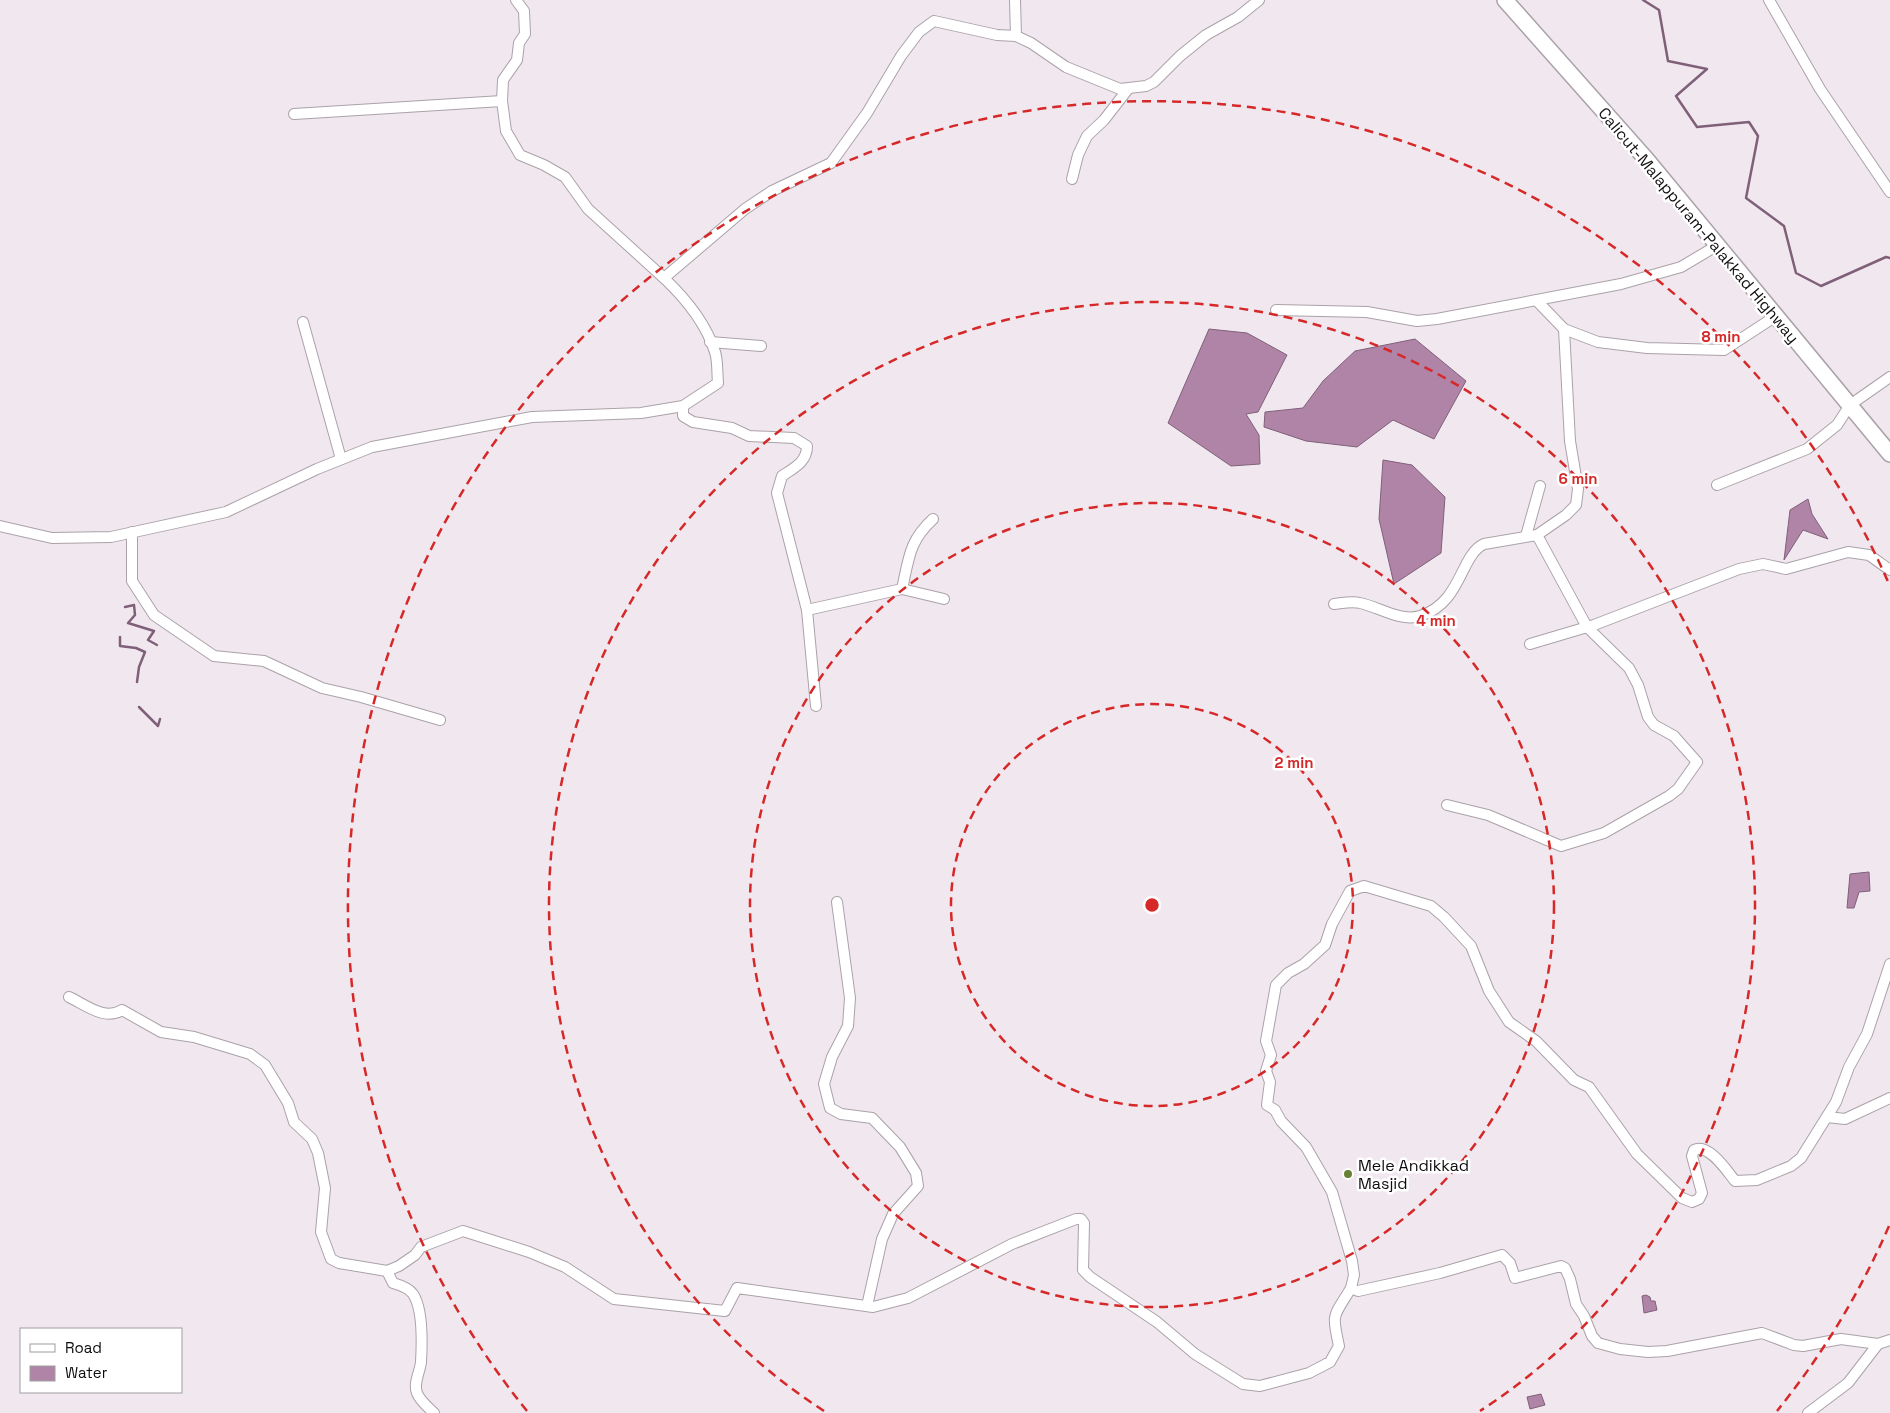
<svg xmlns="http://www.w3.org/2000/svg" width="1890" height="1413" font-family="'Space Grotesk',sans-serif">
<rect width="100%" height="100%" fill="#f1e8ef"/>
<g fill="#b084a7" stroke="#806079">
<path d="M1209,329L1247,333L1287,355L1258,412L1246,414L1259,435L1260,464L1231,466L1168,423Z"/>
<path d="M1415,339L1466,381L1434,439L1393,420L1357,447L1306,441L1264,427L1265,412L1303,408L1323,381L1355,351Z"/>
<path d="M1383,460L1412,465L1445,497L1441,553L1394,584L1379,519Z"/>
<path d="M1808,499L1812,514L1828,539L1803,530L1784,560L1790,510Z"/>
<path d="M1869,872L1870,891L1859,892L1854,908H1847L1850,874Z"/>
<path d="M1646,1295L1650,1297L1651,1301H1655L1657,1310L1644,1313L1642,1296Z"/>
<path d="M1541,1394L1545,1405L1530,1409L1527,1397Z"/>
</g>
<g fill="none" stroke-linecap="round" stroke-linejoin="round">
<g stroke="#806079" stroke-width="2.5">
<path d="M1643,0L1659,10L1668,61L1707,69L1676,96L1697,127L1749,122L1758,136L1746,198L1784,226L1796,273L1821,286L1886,257L1890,258"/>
<path d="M125,607L134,605L135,615L128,623L154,631L148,640L157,645"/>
<path d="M120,637V646L136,648L145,652L139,667L137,682"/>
<path d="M139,707L158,726L160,719"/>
</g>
<g stroke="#aaa2a8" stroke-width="12">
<g id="minor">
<path d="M516,0L524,11L525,34L519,43L517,60L503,80L502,101L506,131L520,155L544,165L565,177L588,209L664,278"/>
<path d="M1015,0L1016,36"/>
<path d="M1769,0L1820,89L1890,192"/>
<path d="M294,114L502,101"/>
<path d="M1072,179L1078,155L1087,136L1104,120L1128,89"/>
<path d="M1537,301L1564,329L1577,334L1598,342L1647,348L1724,350L1776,316"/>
<path d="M1276,310L1367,312L1417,321L1437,319L1621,284L1681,267L1718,245"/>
<path d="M303,322L341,459"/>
<path d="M710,342L761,346"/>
<path d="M683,406V416L693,422L732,428L749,436L794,438L807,446C807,462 794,468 782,476L777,493L807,610L902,589L944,599"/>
<path d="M1717,485L1807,449L1837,425L1850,405L1890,377"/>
<path d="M0,526L52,538L111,537L226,512L317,469L372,447L532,417L641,413L683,406L718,383C717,373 718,361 715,352C706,323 685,298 664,278L745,209L772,191L831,163L867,113L901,56L919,32L934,21L997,35L1016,36L1031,43L1066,67L1120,89L1146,86L1154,82L1180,56L1206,35L1238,17L1259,0"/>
<path d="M132,532V581L154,615L214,656L264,661L322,688L361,697L440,720"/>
<path d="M1526,536L1540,486"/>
<path d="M902,589C909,558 909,541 933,519"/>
<path d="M1334,604C1343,603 1352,601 1360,603C1379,607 1400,622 1420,616C1462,603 1460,555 1484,544L1537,535L1566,515L1576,505L1578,489L1570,441L1564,329"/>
<path d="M807,610L816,706"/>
<path d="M1530,644L1594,625L1739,569L1763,564L1786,569L1848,552L1869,555L1890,570"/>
<path d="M1447,805L1488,815L1561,846L1604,833L1669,796L1678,789L1697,762L1674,736L1654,725L1648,717L1638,685L1629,668L1587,627L1537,535"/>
<path d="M837,902L850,998L848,1026L832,1057L824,1084L830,1108L841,1114L872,1118L900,1147L916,1173L918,1186L893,1214L882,1239L867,1306"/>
<path d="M1890,964L1867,1034L1849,1067L1836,1102L1801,1158L1791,1166L1757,1180L1735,1181C1727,1171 1709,1143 1694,1150L1692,1156L1702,1193L1699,1199L1692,1202L1682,1198L1637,1154L1589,1087L1574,1080L1536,1041L1509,1022L1489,991L1471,946L1444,917L1431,906L1364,886L1350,891L1332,924L1325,945L1304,964L1288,973L1276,985L1266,1041L1271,1055L1266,1071L1270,1082L1267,1105L1275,1110L1281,1121L1306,1147L1332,1192L1352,1261L1354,1275L1351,1288L1358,1291L1440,1273L1502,1255L1510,1263L1515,1278L1561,1266L1565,1268L1570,1279L1576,1304L1584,1316L1592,1336L1598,1343L1620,1349L1648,1352L1667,1351L1762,1333L1794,1345L1803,1346L1841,1339L1878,1344L1890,1340"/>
<path d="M69,997C86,1005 105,1021 122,1010L161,1032L194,1037L250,1054L265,1065L288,1103L294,1122L312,1139L318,1153L325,1188L321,1232L331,1259L339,1263L387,1271L399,1266L415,1255L421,1247L463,1231L529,1252L565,1267L614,1299L725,1311L737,1288L873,1307L908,1298L1012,1244L1076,1219H1081L1084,1223L1083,1270L1090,1277L1157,1322L1195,1354L1243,1384L1260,1386L1309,1373L1330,1362L1339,1346C1331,1311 1334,1317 1351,1288"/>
<path d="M1827,1117L1845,1119L1890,1098"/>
<path d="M387,1271L393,1283C400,1285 409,1288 413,1294C423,1309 422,1345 421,1362C420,1372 413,1383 417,1393C420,1401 428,1407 434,1413"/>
<path d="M1808,1413L1848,1383L1878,1344"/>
</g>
</g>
<g stroke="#aaa2a8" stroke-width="18">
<path id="highway" d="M1505,0L1647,160L1890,454"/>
</g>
<use href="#minor" stroke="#fff" stroke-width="10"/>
<use href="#highway" stroke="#fff" stroke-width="15"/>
</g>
<g fill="none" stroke="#d62828" stroke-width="2.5" stroke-dasharray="9 6">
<circle cx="1152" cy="905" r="201"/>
<circle cx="1152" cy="905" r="402"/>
<path d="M824 1411A603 603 0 1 1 1480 1411"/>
<path d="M1889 1226A804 804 0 0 1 1777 1411M527 1411A804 804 0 1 1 1889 584"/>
</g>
<circle fill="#688033" stroke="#fff" stroke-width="2" cx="1348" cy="1174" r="5"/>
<g text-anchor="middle" stroke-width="5" stroke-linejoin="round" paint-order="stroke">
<g font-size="16" fill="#0f0c0e" stroke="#fff">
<text transform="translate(1699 225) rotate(50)" y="6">Calicut-Malappuram-Palakkad Highway</text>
</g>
<g font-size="16" fill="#0f0c0e" stroke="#fff" text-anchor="start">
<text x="1358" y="1171">Mele Andikkad<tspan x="1358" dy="18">Masjid</tspan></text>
</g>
</g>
<circle cx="1152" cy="905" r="8" fill="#d62828" stroke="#fff" stroke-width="2.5"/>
<g font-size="15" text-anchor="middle" font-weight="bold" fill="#d62828" stroke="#fff" stroke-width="5" stroke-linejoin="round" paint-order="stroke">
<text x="1721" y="342">8 min</text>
<text x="1578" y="484">6 min</text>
<text x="1436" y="626">4 min</text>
<text x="1294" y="768">2 min</text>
</g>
<rect x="20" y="1328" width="162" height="65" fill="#ffffff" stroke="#9f9e9f"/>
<rect x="30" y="1344" width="25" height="8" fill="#ffffff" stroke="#9f9e9f"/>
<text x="65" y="1353" font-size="15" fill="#0f0c0e">Road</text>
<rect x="30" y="1366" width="25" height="15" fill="#b084a7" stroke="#9f9e9f"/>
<text x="65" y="1378" font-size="15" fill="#0f0c0e">Water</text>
</svg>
